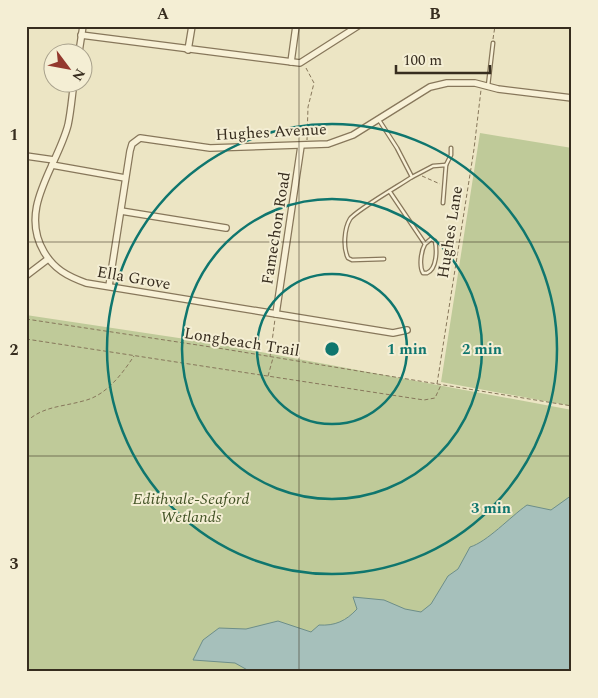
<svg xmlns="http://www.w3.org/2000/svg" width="598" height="698" font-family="Spectral,serif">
<rect width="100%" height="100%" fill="#ece5c4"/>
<g fill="#bfca99">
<path d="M480,133L572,148V406L441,382Z"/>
<path d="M26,315L212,343L572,410V672H26Z"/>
</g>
<path fill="#a6c0bb" stroke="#6d8e89" d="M572,495V672H251L235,663L193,660L203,640L219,628L246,629L278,621L311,632L319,625C335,626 346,621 357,609L353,597L384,600L405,609L421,612L431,604L448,576L458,569L470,547C487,542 510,517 527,505L551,510Z"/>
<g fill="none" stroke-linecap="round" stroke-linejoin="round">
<g stroke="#87775b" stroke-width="5">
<g id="service">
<path d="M488,86L493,43"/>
<path d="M379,120L397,148L412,177C400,185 355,211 350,219C344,229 343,248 348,258L352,260L384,259"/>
<path d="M446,165L451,155V148"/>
<path d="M412,177L433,166L446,165L443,203"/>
<path d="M390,192L425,244L431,239L435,241C437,250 437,269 427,273H423C419,266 421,251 425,244"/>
</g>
</g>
<g stroke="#87775b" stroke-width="8">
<g id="minor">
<path d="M81,35L300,63L358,26"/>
<path d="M188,50L192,26"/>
<path d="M79,52L83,26"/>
<path d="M291,62L296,26"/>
<path d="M74,82C72,96 71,111 68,125C57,167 18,208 44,252C54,269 67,276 86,283L393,333L407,330"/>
<path d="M26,156L54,160"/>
<path d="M52,165L125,178"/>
<path d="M121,211L226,228"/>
<path d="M27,275L48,259"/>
<path d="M109,286L130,151L132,144L140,138L210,148L328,144L353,135L430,87L447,83H475L498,89L572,98"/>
<path d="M276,314L301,146"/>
</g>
</g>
<g stroke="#87775b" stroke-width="1" stroke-dasharray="4 2.5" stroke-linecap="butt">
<path d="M493,39L495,26"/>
<path d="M306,68L314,83L308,107L307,140"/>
<path d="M422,176L440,184"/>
<path d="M26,319L224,349L572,406"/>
<path d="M26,339L424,400L435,398L441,385"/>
<path d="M270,357L275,319"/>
<path d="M268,376L273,358"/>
<path d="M437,384L474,149L481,90"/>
<path d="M26,422C43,406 62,407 83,401C106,396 122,374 134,356"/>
</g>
<use href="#service" stroke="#f8f1d7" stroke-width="2.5"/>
<use href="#minor" stroke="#f8f1d7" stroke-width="5.5"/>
</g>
<path fill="none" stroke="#372d1f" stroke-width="1" stroke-opacity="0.55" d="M299,26V672M26,242H572M26,456H572"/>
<g fill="none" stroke="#0f766e" stroke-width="2.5">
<circle cx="332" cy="349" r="75"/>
<circle cx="332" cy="349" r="150"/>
<circle cx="332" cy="349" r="225"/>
</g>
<g text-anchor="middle" stroke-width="4" stroke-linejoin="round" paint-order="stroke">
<g font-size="16" fill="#372d1f" stroke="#f4eed4">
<text transform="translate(271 131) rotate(-3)" y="6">Hughes Avenue</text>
<text transform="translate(275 228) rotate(-81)" y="6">Famechon Road</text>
<text transform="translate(449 232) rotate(-81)" y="6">Hughes Lane</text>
<text transform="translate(134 277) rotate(10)" y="6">Ella Grove</text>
<text transform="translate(242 341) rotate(9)" y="6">Longbeach Trail</text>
</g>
<g font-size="16" font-style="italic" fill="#435326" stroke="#f4eed4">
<text x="191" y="504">Edithvale-Seaford<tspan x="191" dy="18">Wetlands</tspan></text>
</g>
</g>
<circle cx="332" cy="349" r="8" fill="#0f766e" stroke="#f4eed4" stroke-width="2.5"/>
<g font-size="15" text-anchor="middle" font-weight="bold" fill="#0f766e" stroke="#f4eed4" stroke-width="4" stroke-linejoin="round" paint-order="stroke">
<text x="407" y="354">1 min</text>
<text x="482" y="354">2 min</text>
<text x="491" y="513">3 min</text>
</g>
<rect width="598" height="698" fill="none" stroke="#f4eed4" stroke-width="55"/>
<g transform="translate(68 68) rotate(122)"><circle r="24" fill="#f4eed4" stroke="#a8a18c"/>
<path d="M0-4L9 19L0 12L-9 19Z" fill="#93382e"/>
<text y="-8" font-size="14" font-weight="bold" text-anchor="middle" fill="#372d1f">N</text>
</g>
<path d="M396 65v8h94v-8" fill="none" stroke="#372d1f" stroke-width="2.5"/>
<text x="403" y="65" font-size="15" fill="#372d1f" stroke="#f4eed4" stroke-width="4" paint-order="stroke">100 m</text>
<rect x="28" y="28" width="542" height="642" fill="none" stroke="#372d1f" stroke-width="2"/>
<g font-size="16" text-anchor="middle" font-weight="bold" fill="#372d1f">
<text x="163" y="19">A</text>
<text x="435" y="19">B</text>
<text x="14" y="140">1</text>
<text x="14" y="355">2</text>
<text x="14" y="569">3</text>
</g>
</svg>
